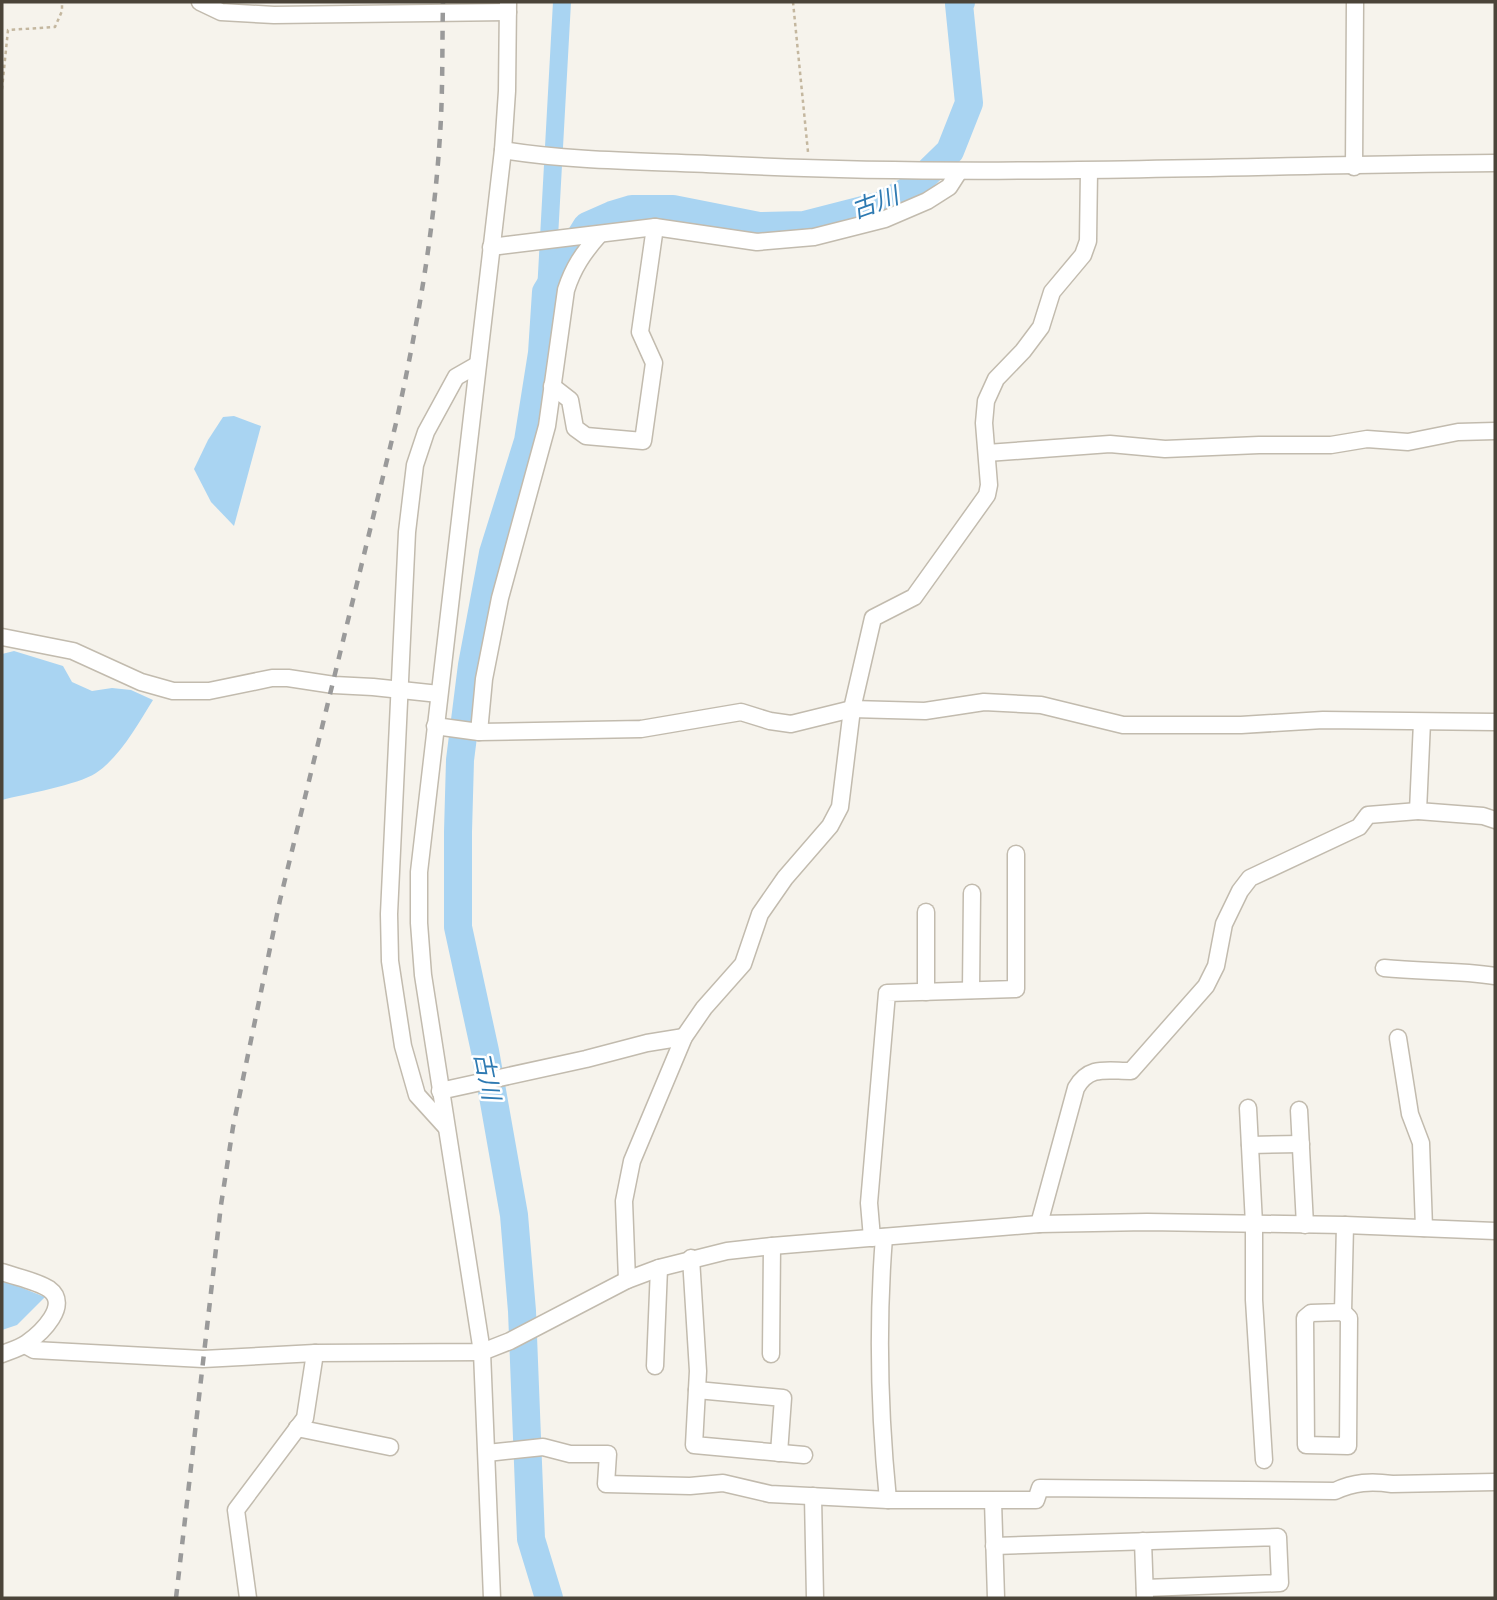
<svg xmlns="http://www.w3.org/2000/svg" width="1497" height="1600" font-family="'Work Sans','Noto Sans JP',sans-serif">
<rect width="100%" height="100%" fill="#f6f3ec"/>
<g fill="#a9d4f2">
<path d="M234,416L261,426L234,526L211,502L194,469L208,440L223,417Z"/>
<path d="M14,651L63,666L72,682L92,691L112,688L131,690L153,700C138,724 120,757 96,773C78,785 25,794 2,800V654Z"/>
<path d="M2,1280L45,1297L17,1325L2,1330Z"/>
</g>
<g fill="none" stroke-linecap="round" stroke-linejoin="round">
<path stroke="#a9d4f2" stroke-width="18" d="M546,292L562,2"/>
<path stroke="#a9d4f2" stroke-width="28" d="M549,1598L531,1539L522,1311L514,1215L485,1051L458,927V832L460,760L472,665L493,553L528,441L542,353L546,292L587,226L612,215L632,209H673L759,226L804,225L882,205L911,189L950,151L969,103L959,4L961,2"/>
<g stroke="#c2bbae" stroke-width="19">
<g id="minor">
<path d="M200,2L221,12L274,15L508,12"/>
<path d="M503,150C577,162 654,161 729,165C985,178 1240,165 1495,163"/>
<path d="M1354,167L1355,2"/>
<path d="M491,247L655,227L757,242L814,237L885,219L927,201L949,187L958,173"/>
<path d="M552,386L570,400L575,428L586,436L643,441L654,363L640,332L655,227"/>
<path d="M987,453L1110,444L1165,449L1259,445H1331L1367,439L1408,442L1458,432L1495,431"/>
<path d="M2,637L73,651L141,682L173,691H209L272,678H288L334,685L373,687L439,694"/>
<path d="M1422,722L1418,811L1483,816L1495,820"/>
<path d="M435,726L479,732L641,729L741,712L770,721L791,724L852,709L925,711L984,702L1041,705L1123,725H1241L1323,720L1495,722"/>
<path d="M479,732L484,679L500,598L547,426L566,290C573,268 583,253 599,235"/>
<path d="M1384,968C1422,972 1458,970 1495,976"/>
<path d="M971,990L972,893"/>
<path d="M926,992V912"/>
<path d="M1398,1038L1410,1114L1421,1143L1424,1228"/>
<path d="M440,1091L586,1059L647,1043L684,1037"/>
<path d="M1248,1108L1254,1224V1300L1264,1460"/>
<path d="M1299,1110L1305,1225"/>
<path d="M446,1127L417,1095L403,1046L390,961L389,914L407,532L415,465L426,432L456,377L477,365"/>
<path d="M1250,1145L1301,1144"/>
<path d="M1039,1224L1076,1088C1089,1065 1107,1071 1131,1071L1206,986L1216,966L1224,924L1240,891L1250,878L1359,827L1368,815L1418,811"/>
<path d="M884,1237C877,1326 879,1411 888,1500"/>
<path d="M872,1238L869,1203L887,993L1016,989V854"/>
<path d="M691,1258L698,1371L694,1445L804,1455"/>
<path d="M2,1272C16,1277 37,1281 49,1289C71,1305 41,1333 27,1343C20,1348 10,1351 2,1354"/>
<path d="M627,1280L624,1201L632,1161L684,1037L704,1008L743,964L760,914L785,878L830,826L840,807L852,709L873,618L914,597L987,495L989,485L984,423L986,401L996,379L1023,351L1041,327L1052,292L1083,255L1088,241L1089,171"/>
<path d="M1343,1312L1311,1313L1305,1318L1306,1445L1348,1446L1349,1318L1343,1312L1345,1225"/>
<path d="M25,1345L34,1350L203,1359L315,1353L482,1352L510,1341L627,1280L659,1268L727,1251L772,1246L1039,1224L1147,1222L1345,1225L1495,1231"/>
<path d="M771,1354L772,1246"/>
<path d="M655,1366L659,1268"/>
<path d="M697,1390L783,1398L779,1453"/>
<path d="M297,1428L390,1447"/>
<path d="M487,1453L543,1447L570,1454H608L606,1484L690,1486L723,1483L770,1494L888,1500H1036L1040,1488L1335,1491C1354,1482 1371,1481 1392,1484L1495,1482"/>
<path d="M813,1496L815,1598"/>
<path d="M993,1501L996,1598"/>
<path d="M1143,1541L1145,1598"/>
<path d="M994,1546L1278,1537L1280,1583L1145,1588"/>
<path d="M248,1598L236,1510L305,1418L315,1353"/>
<path d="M492,1598L482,1352L423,975L419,923V872L503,150L507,91L508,2"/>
</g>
</g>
<g stroke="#c4b79f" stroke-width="2.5" stroke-dasharray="3.5 3.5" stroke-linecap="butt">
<path d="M793,2L808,152"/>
<path d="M2,89L8,30L55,27L62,11V2"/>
</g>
<use href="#minor" stroke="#fff" stroke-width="16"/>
<path stroke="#9a9a9a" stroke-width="4.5" stroke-dasharray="9 9" stroke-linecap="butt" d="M176,1598L221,1205L233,1127L280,900L396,423C417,328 434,232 440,135C443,91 442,46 443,2"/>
</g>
<g text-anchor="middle" stroke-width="5" stroke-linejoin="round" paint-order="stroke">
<g font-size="24" font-style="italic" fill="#2e7ab2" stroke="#fff">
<text transform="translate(875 203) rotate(-20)" y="8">古川</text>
<text transform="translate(487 1076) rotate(79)" y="8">古川</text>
</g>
</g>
<rect width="1497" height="1600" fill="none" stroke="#4b4439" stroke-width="7"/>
</svg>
